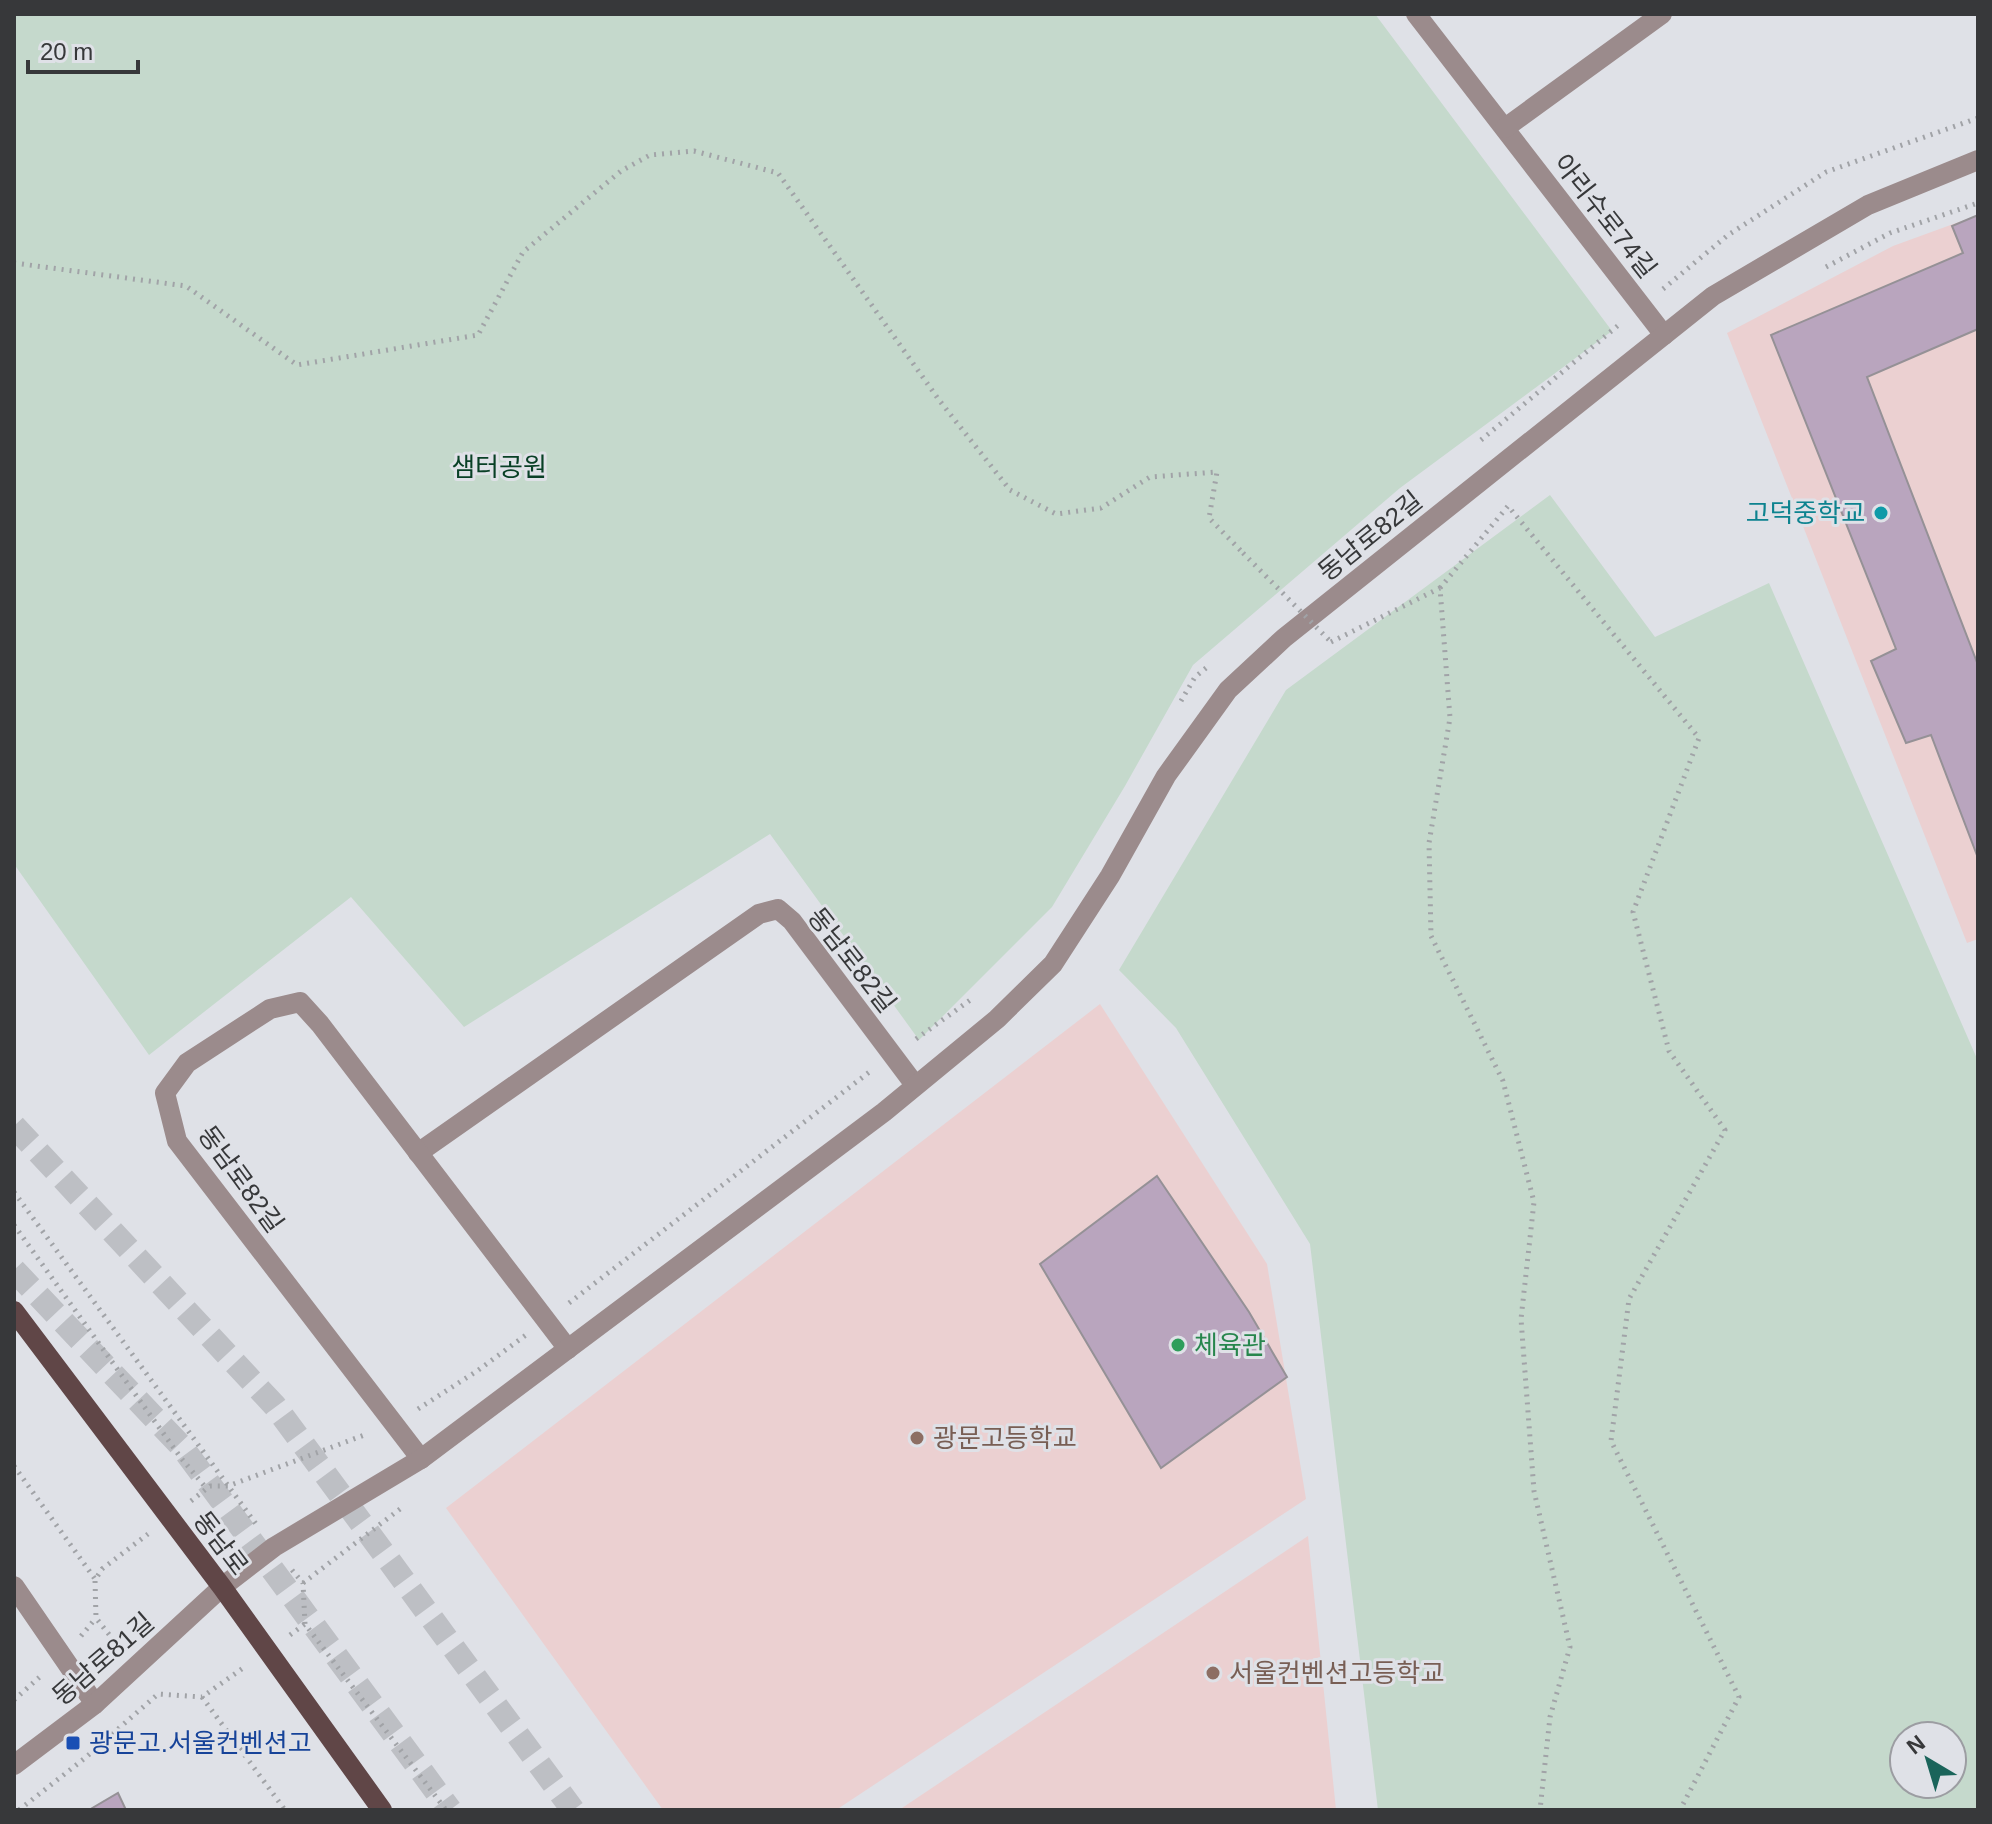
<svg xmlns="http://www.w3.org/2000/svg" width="1992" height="1824" font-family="Helvetica,'Noto Sans KR',sans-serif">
<rect width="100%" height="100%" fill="#dfe1e7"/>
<g fill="#ebd0d1">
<path d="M1978,215V939L1967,943L1727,333L1893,246Z"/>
<path d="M1100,1004L1267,1264L1306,1499L836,1810H663L446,1508Z"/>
<path d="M1308,1536L1336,1810H899Z"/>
</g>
<g fill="#c5d9cc" fill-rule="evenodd">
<path d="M14,14H1375L1612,331L1400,488L1193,665L1125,786L1052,907L919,1040L770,834L464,1027L351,897L149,1055L14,864Z"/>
<path d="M1550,495L1655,637L1769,583L1978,1061V1810H1378L1310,1244L1176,1028L1119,970L1286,690ZM1904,1736H1952V1784H1904Z"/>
</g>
<g fill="#b9a5be" stroke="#959196" stroke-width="2">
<path d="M1978,215V329L1867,377L1978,665V858L1931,735L1906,743L1871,661L1896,649L1771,335L1963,253L1952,226Z"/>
<path d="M1157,1176L1249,1312L1287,1377L1161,1468L1040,1264Z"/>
<path d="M118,1793L126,1810H89Z"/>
</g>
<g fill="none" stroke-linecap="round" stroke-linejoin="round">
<g stroke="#bdbfc4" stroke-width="24" stroke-dasharray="24 12" stroke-linecap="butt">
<path d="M14,1126L275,1406L573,1810"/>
<path d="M14,1270L182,1447L450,1810"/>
</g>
<g stroke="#a1a3a7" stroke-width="5" stroke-dasharray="2 6" stroke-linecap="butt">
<path d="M14,263L186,286L297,365L478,335L523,252L621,171L650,155L694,151L778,173L939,400L1010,490L1056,514L1101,508L1150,477L1217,472L1209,518L1243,553"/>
<path d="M1826,267L1890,233L1978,203"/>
<path d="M1663,289L1728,235L1826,172L1978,118"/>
<path d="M1481,440L1621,323"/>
<path d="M1440,588L1508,506L1699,738L1633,912L1669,1051L1725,1130L1629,1299L1611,1441L1739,1697L1680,1810"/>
<path d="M1331,642L1440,588L1450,718L1429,843L1431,936L1503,1081L1534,1202L1521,1319L1534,1491L1570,1647L1550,1717L1540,1810"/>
<path d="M1181,701L1195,677L1206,668"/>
<path d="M916,1039L973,998"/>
<path d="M14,1192L256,1524"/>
<path d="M14,1225L181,1458L207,1489"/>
<path d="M569,1303L872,1070"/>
<path d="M418,1409L477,1371L526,1335"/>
<path d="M14,1466L95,1579"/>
<path d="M191,1501L210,1486H228L367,1434"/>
<path d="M292,1570L303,1583L305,1624L446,1810"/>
<path d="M303,1583L404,1506"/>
<path d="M290,1635L305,1624"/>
<path d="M81,1636L96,1618"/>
<path d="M119,1647L96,1618L95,1580L102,1569L148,1534"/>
<path d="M202,1697L285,1810"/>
<path d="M14,1700L43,1674"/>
<path d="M19,1810L85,1758L158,1694L202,1697L246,1666"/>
</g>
<g stroke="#9b8b8c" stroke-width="20">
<path d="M1416,14L1664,335"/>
<path d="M1505,128L1662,14"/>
<path d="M418,1153L759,914L778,909L792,921L915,1085"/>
<path d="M421,1459L177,1141L165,1093L187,1063L270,1009L300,1002L320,1024L568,1349"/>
<path d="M14,1586L95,1704"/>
<path d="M14,1765L95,1704L222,1587L274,1547L421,1459L884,1112L997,1019L1053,964L1110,876L1166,776L1228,690L1284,638L1713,296L1868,205L1978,160"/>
</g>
<path stroke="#604647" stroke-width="20" d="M14,1311L222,1587L382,1810"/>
<path stroke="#a1a3a7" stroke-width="5" stroke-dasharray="2 6" stroke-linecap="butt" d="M1243,553L1331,642"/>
</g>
<circle fill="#0f9aa8" stroke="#dfe1e7" stroke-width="3" cx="1881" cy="513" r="8"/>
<circle fill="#2e9e5b" stroke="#dfe1e7" stroke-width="3" cx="1178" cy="1345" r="8"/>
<g fill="#8d6e63" stroke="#dfe1e7" stroke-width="3">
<circle cx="917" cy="1438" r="8"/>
<circle cx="1213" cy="1673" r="8"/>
</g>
<rect fill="#1a4fb4" stroke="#dfe1e7" stroke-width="3" x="65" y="1735" width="16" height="16" rx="4"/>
<g text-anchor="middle" stroke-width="6" stroke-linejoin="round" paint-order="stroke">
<g font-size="26" fill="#37383a" stroke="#dfe1e7">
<text transform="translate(1605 216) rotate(52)" y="9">아리수로74길</text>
<text transform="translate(1370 536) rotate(-39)" y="9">동남로82길</text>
<text transform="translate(852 960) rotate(52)" y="9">동남로82길</text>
<text transform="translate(241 1179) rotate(54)" y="9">동남로82길</text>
<text transform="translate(221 1543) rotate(53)" y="9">동남로</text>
<text transform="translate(103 1659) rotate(-41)" y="9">동남로81길</text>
</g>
<g font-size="26" fill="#094026" stroke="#dfe1e7">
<text x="499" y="476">샘터공원</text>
</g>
<g font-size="26" fill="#0d838f" stroke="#dfe1e7" text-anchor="end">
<text x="1865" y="522">고덕중학교</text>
</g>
<g font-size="26" fill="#27864d" stroke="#dfe1e7" text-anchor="start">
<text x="1194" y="1354">체육관</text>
</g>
<g font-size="26" fill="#785e54" stroke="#dfe1e7" text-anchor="start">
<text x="933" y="1447">광문고등학교</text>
<text x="1229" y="1682">서울컨벤션고등학교</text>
</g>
<g font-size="26" fill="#164399" stroke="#dfe1e7" text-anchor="start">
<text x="89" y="1752">광문고.서울컨벤션고</text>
</g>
</g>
<rect width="1992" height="1824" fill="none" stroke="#37383a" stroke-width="32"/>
<g transform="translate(1928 1760) rotate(322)"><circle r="38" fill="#dfe1e7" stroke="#9c9da2" stroke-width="2"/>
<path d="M0-6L14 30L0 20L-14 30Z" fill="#1a645a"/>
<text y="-12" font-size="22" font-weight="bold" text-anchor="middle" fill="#37383a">N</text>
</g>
<path d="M28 60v12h110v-12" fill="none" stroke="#37383a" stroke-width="4"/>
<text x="40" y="60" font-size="24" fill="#37383a" stroke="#dfe1e7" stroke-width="6" paint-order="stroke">20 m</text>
</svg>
